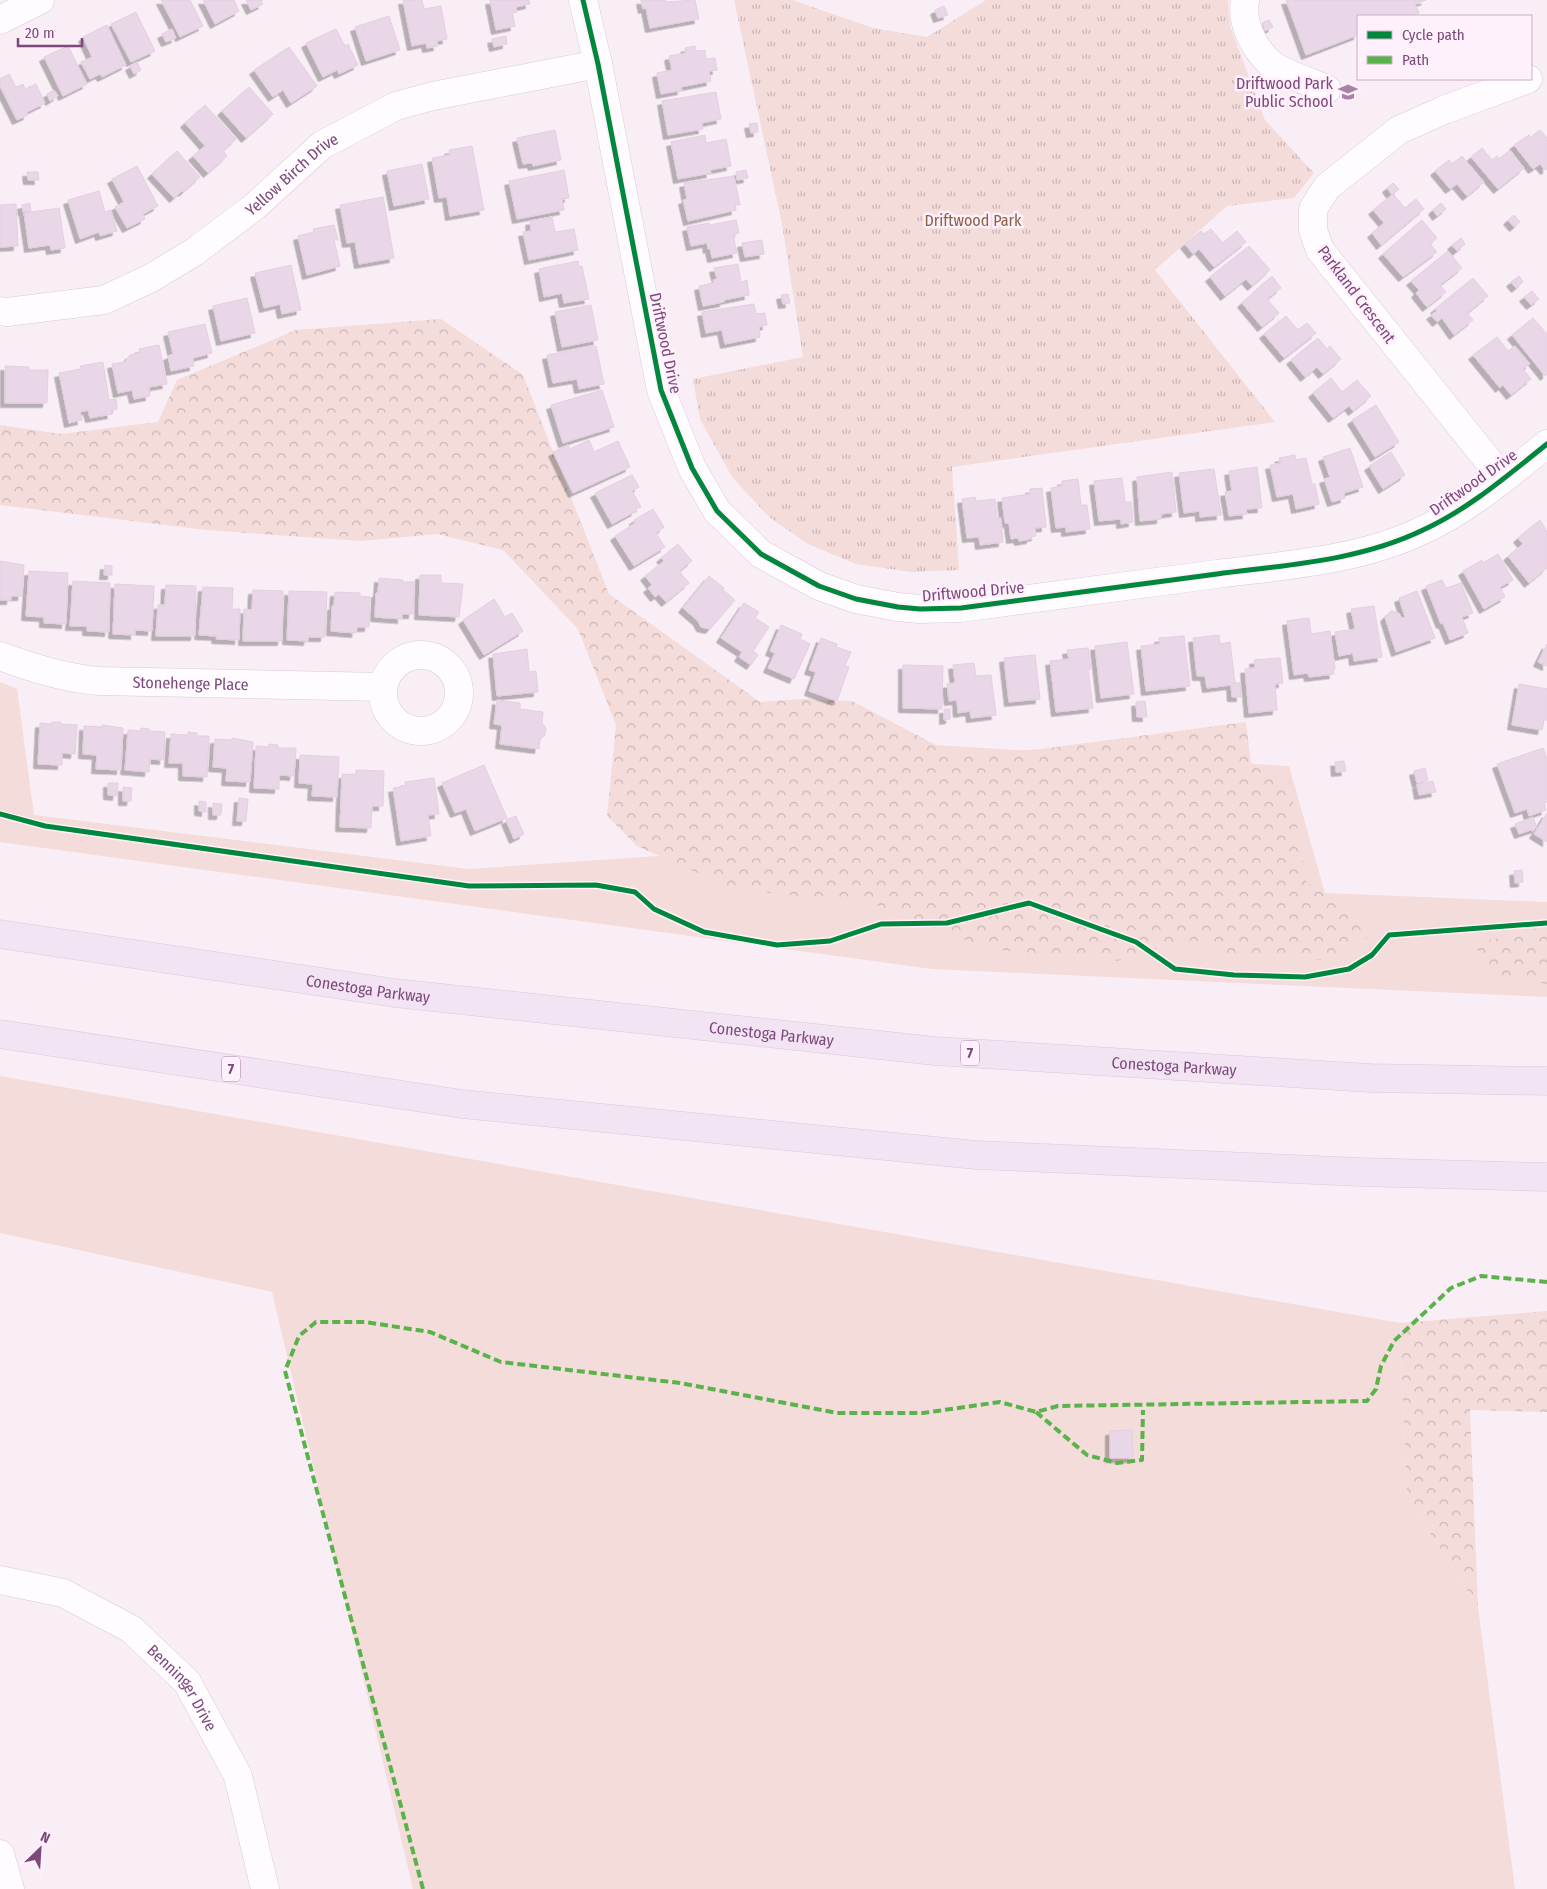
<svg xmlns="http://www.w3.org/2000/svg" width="1547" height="1889" font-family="'Fira Sans Condensed',sans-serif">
<defs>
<pattern id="forest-crowns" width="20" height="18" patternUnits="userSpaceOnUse" patternTransform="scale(1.25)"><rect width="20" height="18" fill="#f4dcda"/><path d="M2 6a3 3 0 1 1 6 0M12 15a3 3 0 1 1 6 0" fill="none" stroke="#cbb4b6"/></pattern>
<pattern id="park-tufts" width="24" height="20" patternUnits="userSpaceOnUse" patternTransform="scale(1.25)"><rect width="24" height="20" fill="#f4dcda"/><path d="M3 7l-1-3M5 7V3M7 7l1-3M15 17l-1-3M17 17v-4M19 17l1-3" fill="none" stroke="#cbb4b6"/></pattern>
<filter id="shadow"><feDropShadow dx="-4.5" dy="4.5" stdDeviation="0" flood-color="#0004"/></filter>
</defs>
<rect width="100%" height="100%" fill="#f9edf6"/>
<g fill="#f4dcda">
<path d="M0,682L17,689L34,815L469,869L672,855L864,741L1289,766L1325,893L1547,902V997L932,969L0,842Z"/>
<path d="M0,1076L1400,1323L1407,1498L1478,1607L1515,1889H413L272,1292L0,1233Z"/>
</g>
<g fill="url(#forest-crowns)">
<path d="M441,319L523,375L609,594L760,702L803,699L852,701L953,754L1033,750L1246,722L1251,763L1289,777L1306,882L1351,911L1367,938L1321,960L1230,957L1186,939L1117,961L989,949L873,904L734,889L637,846L607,816L616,725L578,629L503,550L437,534L361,541L206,530L0,505V425L61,434L158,422L177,380L296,330Z"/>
<path d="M1547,926V984L1496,976L1473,944Z"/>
<path d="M1547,1311V1412L1470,1410L1478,1607L1407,1498L1400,1323Z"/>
</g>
<path fill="url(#park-tufts)" d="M734,0H792L873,28L927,37L986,0H1228L1230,26L1265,120L1314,173L1294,198L1227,206L1155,270L1275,422L952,467L959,570L911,572L856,564L808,544L769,517L732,477L700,419L693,379L803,357L782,224Z"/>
<g fill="#e9d7e8" stroke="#e4cee1" filter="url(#shadow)">
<path d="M161,0H190L203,26L180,37Z"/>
<path d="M203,0H234L239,11L215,24Z"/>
<path d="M246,0H263L261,1L263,4L251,10Z"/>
<path d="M403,0H422L424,9L441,6L447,39L437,41L438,46L427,48L426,43L412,46Z"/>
<path d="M490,0H529L530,4L516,7L517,12L512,13L515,26L496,30Z"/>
<path d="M641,0H665V2L695,0L699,19L650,28L646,8L643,9Z"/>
<path d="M1286,0H1426L1415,4L1419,13L1410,16H1358V35L1306,55Z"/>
<path d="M944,6L948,15L938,18L935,10Z"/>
<path d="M136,12L155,51L131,62L111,24Z"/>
<path d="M389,16L400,50L366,61L355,27Z"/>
<path d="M1269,20L1273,27L1265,31L1262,23Z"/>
<path d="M107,25L126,65L102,77L100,74L90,79L81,62L92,57L83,37Z"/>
<path d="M172,29L176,38L166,42L162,34Z"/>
<path d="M336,29L345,46L348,44L358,65L339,74L337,70L323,77L306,43Z"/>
<path d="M506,36L507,44L494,47L492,39Z"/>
<path d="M68,46L87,84L63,96L44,57Z"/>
<path d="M695,46L696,51L705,50L706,59L715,58L717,70L709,71L711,81L681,87L682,90L661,94L657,73L672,70L669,56L686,53L685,48Z"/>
<path d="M289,47L317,86L291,103L283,90L273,97L254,70Z"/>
<path d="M137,62L141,70L134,74L130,66Z"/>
<path d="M9,74L16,87L23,84L25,89L36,84L45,103L27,112L28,115L17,120L0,86V79Z"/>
<path d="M249,87L273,114L246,138L222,111Z"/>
<path d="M54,90L58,96L50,101L47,94Z"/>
<path d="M716,92L721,119L702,123L703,129L668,135L662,101Z"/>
<path d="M205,105L236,139L223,151L227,156L208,173L193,156L205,146L185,123Z"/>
<path d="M757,123L758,132L751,133L749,124Z"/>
<path d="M555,130L561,160L533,166L532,163L523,164L517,138Z"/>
<path d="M1540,130L1547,138V169L1545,170L1540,164L1533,169L1514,145L1529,135L1531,137Z"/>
<path d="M705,135L706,143L726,139L731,166L710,170L711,173L678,179L671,142Z"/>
<path d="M472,146L484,210L450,216L447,197L439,198L432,158L450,155L449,150Z"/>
<path d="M1482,148L1492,160L1497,156L1499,159L1510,150L1524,168L1498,189L1471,157Z"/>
<path d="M177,151L200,177L183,192L182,191L174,198L152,174Z"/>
<path d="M1462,156L1484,182L1467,196L1457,184L1450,189L1435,171L1449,160L1452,164Z"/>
<path d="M422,164L429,199L394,206L387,171Z"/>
<path d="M137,166L158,206L143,214L145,219L127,228L115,207L124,202L112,179Z"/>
<path d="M564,170L569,198L562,199L564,210L517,219L509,181Z"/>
<path d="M746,170L748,178L737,180L736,172Z"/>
<path d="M27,172H38L39,180H28Z"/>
<path d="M734,176L740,205H735L736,210L688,221L683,200L687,199L684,183Z"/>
<path d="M1393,183L1399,189L1392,195L1387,188Z"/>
<path d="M99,191L105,212L111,210L117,231L100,236L99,232L80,239L68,200Z"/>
<path d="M1393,194L1405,208L1416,199L1424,209L1381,245L1372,233L1384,223L1373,210Z"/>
<path d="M383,197L394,258L359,264L355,242L347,243L340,205Z"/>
<path d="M30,203L31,211L23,212L22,205Z"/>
<path d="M1441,203L1446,209L1437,216L1433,210Z"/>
<path d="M16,204L18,246L0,247V205Z"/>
<path d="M59,208L65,248L51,250L50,245L29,248L24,213Z"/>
<path d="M1514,215L1520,222L1514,227L1508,220Z"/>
<path d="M552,217L555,232L574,229L578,250L529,260L523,232L531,231L530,221Z"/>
<path d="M736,220L739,233L733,235L737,253L712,258L710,248L708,249L707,243L691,246L687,227L709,223L710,225Z"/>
<path d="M1422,220L1437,238L1430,244L1437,252L1403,277L1383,254Z"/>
<path d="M334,225L338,240H334L340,266L307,275L298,236L314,232L313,229Z"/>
<path d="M1211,229L1223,243L1237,231L1246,242L1214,267L1199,249L1193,254L1185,244L1201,231L1204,234Z"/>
<path d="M1461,238L1465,244L1457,251L1452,245Z"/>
<path d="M762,240L764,254L745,257L742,243Z"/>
<path d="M1249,246L1270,270L1252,286L1246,279L1225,296L1210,277Z"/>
<path d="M1448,251L1462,268L1440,285L1446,292L1427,307L1416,293L1419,290L1411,281Z"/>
<path d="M578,261L579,267L582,266L589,299L564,303L562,293L544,297L539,269Z"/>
<path d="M738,264L741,282L747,280L749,295L724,300V302L703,306L699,286L714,283L713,280L717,279L714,268Z"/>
<path d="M291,265L301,310L282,314L280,304L264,308L255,273Z"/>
<path d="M1272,276L1281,288L1267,299L1279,313L1262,327L1242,303Z"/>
<path d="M1519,276L1523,282L1516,288L1511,282Z"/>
<path d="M1473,278L1488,296L1467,313L1473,320L1454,335L1442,318L1437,322L1431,315L1437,311L1435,309Z"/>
<path d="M1532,291L1539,299L1531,305L1524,297Z"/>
<path d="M788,294L790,303L783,304L781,295Z"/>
<path d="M247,298L255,333L221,341L213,306Z"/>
<path d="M754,304L756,314L765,313L767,325L759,327L760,337L725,344L722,330L706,333L702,312Z"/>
<path d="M591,305L598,340L562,347L555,312Z"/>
<path d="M1286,316L1298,330L1307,323L1316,333L1284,358L1264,334Z"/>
<path d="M1533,318L1547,334V374L1545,376L1512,335Z"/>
<path d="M205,324L212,353L193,358L194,366L171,371L168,356L173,354L168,332Z"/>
<path d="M1497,337L1508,351L1515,346L1530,364L1523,369L1531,379L1511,395L1503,385L1500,388L1473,355Z"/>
<path d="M1318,338L1327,349L1330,346L1341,359L1323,374L1317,367L1305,377L1291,360Z"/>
<path d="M159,345L167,384L149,387L150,396L134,399L132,390L118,393L112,364L125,362L130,355L140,353L139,349Z"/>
<path d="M596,346L604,384L579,389L577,379L553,383L547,355Z"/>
<path d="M103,362L109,400L116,399L117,409L111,410L112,414L90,418L88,410L80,412L82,420L69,423L59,373L81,369L80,366Z"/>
<path d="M5,366L29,367V370H48L47,403H5Z"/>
<path d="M1331,378L1342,392L1357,380L1371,396L1353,411L1349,406L1333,418L1313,393Z"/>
<path d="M602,390L614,427L563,443L551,405Z"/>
<path d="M1376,405L1399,442L1375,457L1352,420Z"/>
<path d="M589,440L594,452L618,441L630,467L573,493L553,452L568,445L570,449Z"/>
<path d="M1350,448L1363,487L1344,493L1345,498L1332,502L1324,479L1330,477L1323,457Z"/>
<path d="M1391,452L1405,475L1383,489L1369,466Z"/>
<path d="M1295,455L1296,460L1306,458L1312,484H1315L1319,504L1296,509L1293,494L1277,497L1270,465L1281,463L1279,458Z"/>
<path d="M1257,467L1262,508L1246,509L1247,514L1229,516L1225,492L1232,491L1229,471Z"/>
<path d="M1214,469L1221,515L1200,517V511L1184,513L1179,473Z"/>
<path d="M1172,472L1176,512L1161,514V519L1140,521L1137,477Z"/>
<path d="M632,475L639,487L632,491L641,507L635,509L636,511L612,524L595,493Z"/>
<path d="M1122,478L1125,502H1131L1133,522L1121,524V519L1099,521L1094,481Z"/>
<path d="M1078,479L1081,505H1087L1090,529L1066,532V527L1056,528L1051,488L1062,486V481Z"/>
<path d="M1042,488L1046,527L1035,528L1036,536L1031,537V539L1019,541L1018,538L1011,539L1009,523H1005L1002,498L1030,494V489Z"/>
<path d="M975,497L976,501L995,499L997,519L1001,518L1003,542L980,545L979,537L967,538L962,499Z"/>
<path d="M653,509L664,527L656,533L665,547L634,566L615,536L635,523L634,520Z"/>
<path d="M1540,520L1547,532V568L1529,583L1508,556L1523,544L1518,538Z"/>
<path d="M678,544L692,561L679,571L689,583L666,602L659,594L655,597L648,588L652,585L645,576L664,561L661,558Z"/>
<path d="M1498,554L1513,580L1500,587L1505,597L1484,609L1463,571L1482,560L1483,563Z"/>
<path d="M0,561L24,565L22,596H11V600H0Z"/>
<path d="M105,565L112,566V575H104Z"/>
<path d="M29,571L68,573L66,624L44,623V617L26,616Z"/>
<path d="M420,575H441V583L463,584L459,617L419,615Z"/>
<path d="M709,576L724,588L723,590L735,600L710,629L701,627L698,621L683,608Z"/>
<path d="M379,578L403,580V582H414L413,614H402V619L375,617L376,593H378Z"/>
<path d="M1442,580L1446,588L1461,583L1473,613L1462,617L1468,633L1450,640L1443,623L1441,624L1426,586Z"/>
<path d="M73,581L110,583L109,632L87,631V626H70Z"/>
<path d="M115,584L154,586L152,631L135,630V635L113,634Z"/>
<path d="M166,585L196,586L195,636H156L158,605H165Z"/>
<path d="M203,587L233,588L232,609H240L239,640L216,639L217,636L199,635Z"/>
<path d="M253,590L283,591L282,641H243L244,609L252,610Z"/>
<path d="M289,591L327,592L325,637H308V641L287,640Z"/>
<path d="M1417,591L1435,638L1396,652L1385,617L1391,611L1399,613L1402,618L1405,617L1399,598Z"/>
<path d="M335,592L360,593V596L370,597L369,627H357L356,633L331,631L332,606H334Z"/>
<path d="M494,599L505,617L512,613L523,631L484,655L463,620Z"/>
<path d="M744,603L759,612L755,618L769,627L753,651L758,655L751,665L739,657L742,652L721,638Z"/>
<path d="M1374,606L1382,657L1354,661L1353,653L1339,656L1335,632L1355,629L1351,609Z"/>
<path d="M1309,618L1311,634L1330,631L1335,669H1333L1334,674L1309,677L1308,673L1294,675L1287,621Z"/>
<path d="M781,625L802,634L800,639L810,644L794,679L768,668L775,653L770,651Z"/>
<path d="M1219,635L1220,644L1230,642L1235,683H1240L1241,697H1232L1231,685L1207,688L1205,676H1197L1193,638Z"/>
<path d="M1184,636L1190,686L1146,691L1141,646L1160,644L1159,638Z"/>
<path d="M821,638L837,644L836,647L851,652L845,666L849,667L837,701L809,691L816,672L809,670Z"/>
<path d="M1127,642L1134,694L1101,698L1095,646Z"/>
<path d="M1547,644V666L1538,662Z"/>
<path d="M1088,648L1091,669H1088L1093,708L1056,712L1050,661L1069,659L1067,650Z"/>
<path d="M527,649L529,672L536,671L538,692L497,696L493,654Z"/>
<path d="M1035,655L1040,699L1009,702L1004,658Z"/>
<path d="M1280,658L1283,683L1275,684L1277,710L1249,713L1245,669L1255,668L1254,660Z"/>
<path d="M974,663L976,676L991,675L996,715L971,718L970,711L958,713L957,700L949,701L947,684L955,683L953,665Z"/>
<path d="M903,665L943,666L942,709L903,708Z"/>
<path d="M1519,684L1547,689V720H1544L1542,730L1512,725Z"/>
<path d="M497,700L520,703V709L543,712L542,723L546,728L545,735L540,739L539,749L500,744L502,725L494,724Z"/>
<path d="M1145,701L1147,717H1137L1136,702Z"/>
<path d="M944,709H950V719L944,720Z"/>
<path d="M52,722H61V724L77,725L75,754L62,753V765L38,764L40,723L51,724Z"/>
<path d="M102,725L123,728L121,770L96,769L97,755L83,754L84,726L102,727Z"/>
<path d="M141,728L149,729V731L165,732L164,760L150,759L149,772L125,770L128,730L140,731Z"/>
<path d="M188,732L197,733V736H209L207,777L183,776V763H169L171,734L188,735Z"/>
<path d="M232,738L253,742L250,782L226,781L227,768L213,767L215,739L231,740Z"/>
<path d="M269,744L278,745V748H296L294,776L279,775V789L254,788L256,746L269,747Z"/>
<path d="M1543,748L1547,759V802L1544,803L1546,810L1529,816L1527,809L1515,813L1497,764Z"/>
<path d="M300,755L339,757L337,797L312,796L313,784L299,783Z"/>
<path d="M1344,761L1346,771L1336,772L1335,762Z"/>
<path d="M484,765L507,818L475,831L466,809L455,813L442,783Z"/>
<path d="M1425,768L1428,780L1417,783L1414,771Z"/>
<path d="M356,770L384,771L383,806H372L371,828L340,827L342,774L356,775Z"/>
<path d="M434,778L439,814L428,815L431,836L401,841L393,788L406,786L405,782Z"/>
<path d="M1433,781L1436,792L1419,795L1417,784Z"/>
<path d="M108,783H118L117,796L108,795Z"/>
<path d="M123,787L132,788L131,801H123Z"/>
<path d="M239,798L248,799L246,821H237Z"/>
<path d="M199,801L206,802V812L199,811Z"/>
<path d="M213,803L222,804L221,815H213Z"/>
<path d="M1547,813V842L1534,834Z"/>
<path d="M516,816L524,834L514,839L506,820Z"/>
<path d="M1533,817L1537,828L1519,834L1515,824Z"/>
<path d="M1522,870L1523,882L1515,883L1514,871Z"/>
<path d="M1132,1430L1133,1458H1110V1431Z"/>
</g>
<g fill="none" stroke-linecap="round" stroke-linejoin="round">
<g stroke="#d8cad6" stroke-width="29">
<g id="minor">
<path d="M583,0L598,64L661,390L692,468L717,511L761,554L819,586L856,599L898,607L920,609L961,608C1046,597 1131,585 1217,574C1286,565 1359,561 1423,530C1469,509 1508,475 1547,444"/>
<path d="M1245,0C1241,23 1253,47 1270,63C1278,71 1314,84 1327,89"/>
<path d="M0,20L40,0"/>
<path id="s1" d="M0,311L7,312L104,300L151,278L194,252L254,207L322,145L396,106L433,96L598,64"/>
<path d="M1503,479L1320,250L1313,230V209L1327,187L1399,130L1444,110L1528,79"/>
<circle cx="421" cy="693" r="38"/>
<path id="s2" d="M0,656C33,668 64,678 99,681L383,687"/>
<path id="s3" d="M0,1580L63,1593L131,1629L187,1682L238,1776L265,1889"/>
<path d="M0,1854L10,1889"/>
</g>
</g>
<g stroke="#dbcada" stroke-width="29">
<g id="highway">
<path id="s4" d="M0,934L395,993L935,1051L1370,1078L1547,1081"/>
<path d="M0,1034L462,1104L976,1155L1360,1172L1547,1177"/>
</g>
</g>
<use href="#minor" stroke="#fefcfe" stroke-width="28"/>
<use href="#highway" stroke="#f2e4f3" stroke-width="28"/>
<g stroke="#5ab34a" stroke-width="4" stroke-dasharray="8 4" stroke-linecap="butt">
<path d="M1036,1412L1087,1455L1117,1463L1142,1460L1143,1410"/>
<path d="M423,1889L285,1371L299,1336L316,1322H365L430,1332L501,1362L680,1383L837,1413H923L1000,1402L1036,1412L1058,1406L1367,1401L1376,1389L1381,1366L1394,1341L1451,1288L1481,1276L1547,1282"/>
</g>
<g stroke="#fff1fb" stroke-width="8">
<g id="cycleway">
<path d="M583,0L598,64L661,390L692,468L717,511L761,554L819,586L856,599L898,607L920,609L961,608C1046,597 1131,585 1217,574C1286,565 1359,561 1423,530C1469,509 1508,475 1547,444"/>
<path d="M0,814L45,826L469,886L596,885L635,892L654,909L704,932L777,945L830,941L881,924L947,923L1029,903L1136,942L1175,969L1234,975L1305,977L1349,969L1372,955L1389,935L1547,923"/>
</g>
</g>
<use href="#cycleway" stroke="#00873e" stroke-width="5"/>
</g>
<defs>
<g id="school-bare" transform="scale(1.5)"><path d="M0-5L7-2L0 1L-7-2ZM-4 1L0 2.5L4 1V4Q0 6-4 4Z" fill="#a882a7" stroke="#fff1fb" stroke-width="2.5" paint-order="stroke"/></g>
</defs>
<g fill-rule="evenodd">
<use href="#school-bare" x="1348" y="92"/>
</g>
<g text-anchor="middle" stroke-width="5" stroke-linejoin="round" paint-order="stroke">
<g fill="#fff1fb" stroke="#a47ba2" stroke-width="1">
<rect x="961" y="1040.5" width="18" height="25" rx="4"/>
<rect x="222" y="1056.5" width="18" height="25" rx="4"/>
</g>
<g font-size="15" font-weight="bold" fill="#7d487c">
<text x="970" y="1058">7</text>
<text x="231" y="1074">7</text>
</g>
<g font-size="16" fill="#7d487c" stroke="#fff1fb" text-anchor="end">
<text x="1333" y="89">Driftwood Park<tspan x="1333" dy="18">Public School</tspan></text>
</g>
<g font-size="16" fill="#7d487c" stroke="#fff1fb">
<text dy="6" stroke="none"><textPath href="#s1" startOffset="332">Yellow Birch Drive</textPath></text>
<text transform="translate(1357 294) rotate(53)" y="6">Parkland Crescent</text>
<text transform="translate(666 343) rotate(78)" y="6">Driftwood Drive</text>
<text transform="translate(1473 482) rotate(-35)" y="6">Driftwood Drive</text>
<text transform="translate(973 591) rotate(-5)" y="6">Driftwood Drive</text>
<text dy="6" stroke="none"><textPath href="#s2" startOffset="194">Stonehenge Place</textPath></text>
<text dy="6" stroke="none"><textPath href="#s4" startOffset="372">Conestoga Parkway</textPath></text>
<text dy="6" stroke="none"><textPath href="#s4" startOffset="778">Conestoga Parkway</textPath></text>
<text dy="6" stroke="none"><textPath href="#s4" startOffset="1182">Conestoga Parkway</textPath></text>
<text dy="6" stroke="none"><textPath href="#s3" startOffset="220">Benninger Drive</textPath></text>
</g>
<g font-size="16" fill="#906043" stroke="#fff1fb">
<text x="973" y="226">Driftwood Park</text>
</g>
</g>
<rect x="1357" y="15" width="175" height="65" fill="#fff1fb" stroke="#cbadc8"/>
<rect x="1367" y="31" width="25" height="8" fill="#00873e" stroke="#cbadc8"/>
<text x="1402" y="40" font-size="15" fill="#7d487c">Cycle path</text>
<rect x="1367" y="56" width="25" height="8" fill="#5ab34a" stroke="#cbadc8"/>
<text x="1402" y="65" font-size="15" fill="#7d487c">Path</text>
<g transform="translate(40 1849) rotate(25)" stroke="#fff1fb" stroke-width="4" paint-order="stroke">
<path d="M0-4L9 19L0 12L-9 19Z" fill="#7d487c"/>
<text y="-8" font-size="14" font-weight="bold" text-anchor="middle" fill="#7d487c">N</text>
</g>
<path d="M18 38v8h64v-8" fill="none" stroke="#7d487c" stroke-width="2.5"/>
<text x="25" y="38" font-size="15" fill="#7d487c" stroke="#fff1fb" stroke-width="4" paint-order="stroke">20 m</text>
</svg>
